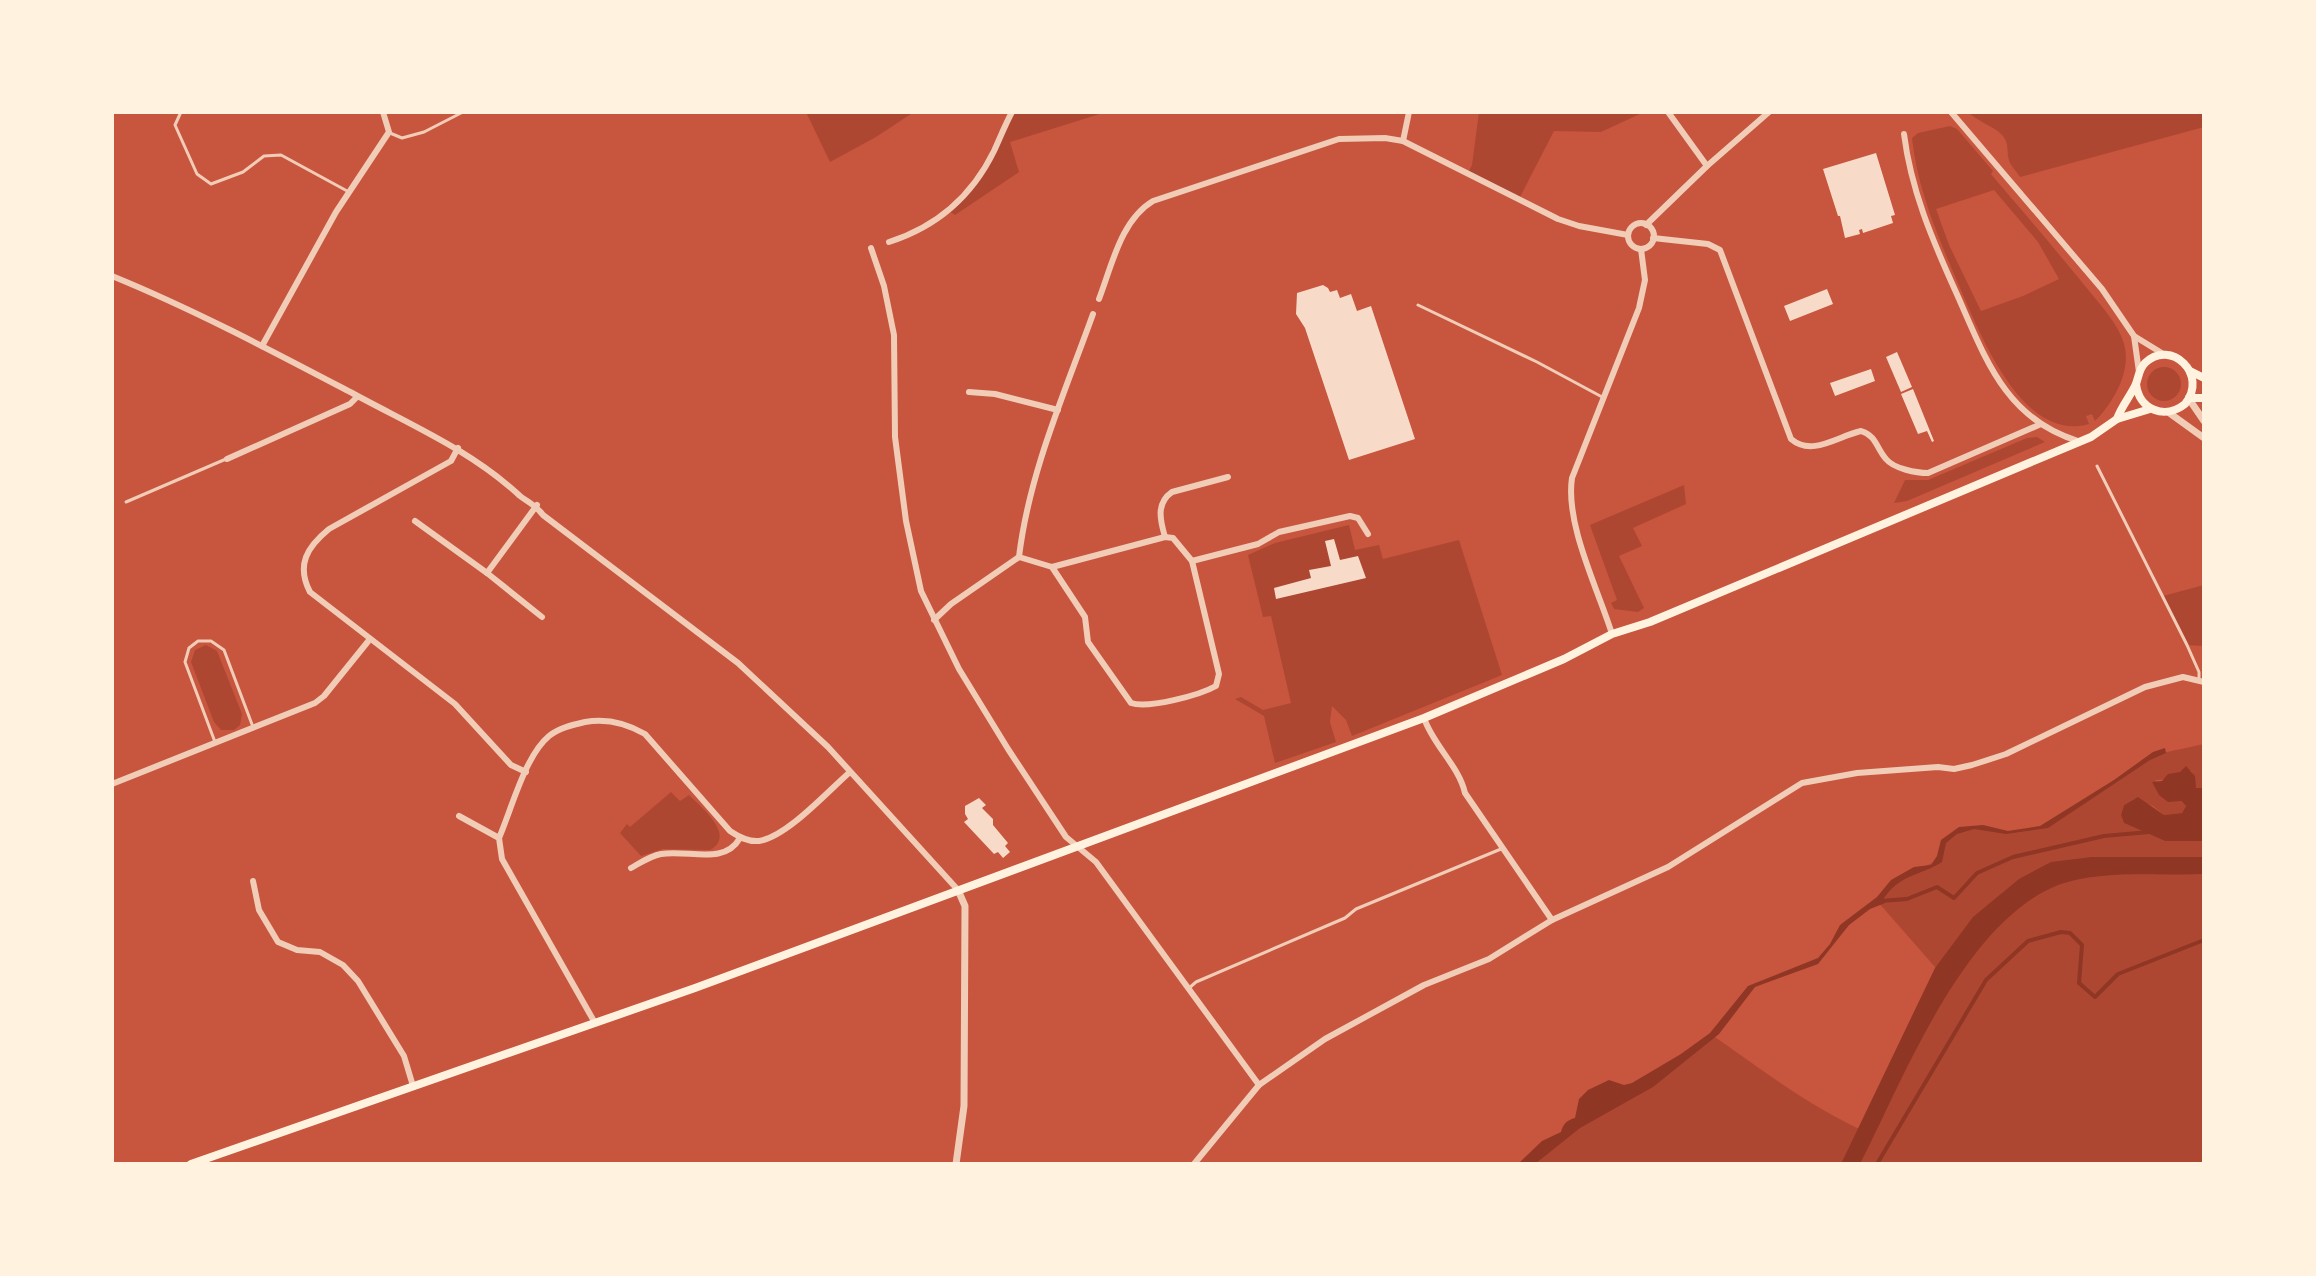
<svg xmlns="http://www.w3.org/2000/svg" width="2316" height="1276" font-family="Mulish,sans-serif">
<rect width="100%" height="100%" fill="#c8553d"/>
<g fill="#ae4732" fill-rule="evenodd">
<path d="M806,112H914L876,137L830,162Z"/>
<path d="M1012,112H1106L1010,142L1019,172L955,215L949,211L973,186Z"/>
<path d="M1479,112H1644L1601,132L1554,131L1519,199L1468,173L1472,165Z"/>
<path d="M1968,112H2204V127L2020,177C2017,172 2010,165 2009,160C2006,150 2010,144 2002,135C1994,126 1978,122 1968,112Z"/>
<path d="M1950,126L1957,129L1993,171L1991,174L1995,179C2027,216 2059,254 2090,292C2102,307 2119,325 2124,344C2132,371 2113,403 2095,421L2092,414L2086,416L2089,424C2024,443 1983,340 1963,295C1941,243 1918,194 1912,138L1918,133ZM1994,190L2038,242L2059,279L2023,296L1981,311L1949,245L1936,209Z"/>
<circle cx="2164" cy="384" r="17"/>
<path d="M2037,437L2045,442L1907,501L1894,503L1905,480H1928L2027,438Z"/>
<path d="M1684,485L1686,504L1633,528L1642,546L1619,556L1644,608L1638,612L1614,609L1611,603L1617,600L1590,525Z"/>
<path d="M1349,525L1355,550L1379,545L1383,559L1459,540L1502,675L1352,736L1346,720L1332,706L1330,722L1336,742L1275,763L1264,716L1235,699L1241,697L1263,710L1291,703L1271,616L1263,617L1248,555L1275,543Z"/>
<path d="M2204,585V646L2187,645L2163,596Z"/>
<path d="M206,645L217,651L242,714L240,725L234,730H221L214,722L191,662L195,650Z"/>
<path d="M2204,744V788L2196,789L2192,771C2179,772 2168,781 2155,780L2186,806L2182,813L2164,815L2153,806L2134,799L2124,805L2121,815L2124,823L2165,841H2204V1164H1523L1625,1092L1712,1035C1761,1069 1811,1108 1866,1132L1942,975L1878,902L1885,892L1910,872L1935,862L1949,837L1972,827L2004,832L2043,827L2153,755Z"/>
<path d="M671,792L680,801L689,795C701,807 737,836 710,850L663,849L641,856L620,833L627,824L630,827Z"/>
</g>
<g fill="#8f3625">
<path d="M2165,748L2166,753L2150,760L2048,828L2006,834L1974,829L1957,834L1946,843L1942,862C1920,876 1902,873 1884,898L1885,903L1870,909L1849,925L1818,964L1755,987L1719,1034L1653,1087L1580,1128L1535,1164H1518L1542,1141L1561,1132C1563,1124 1567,1120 1575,1118L1579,1099L1588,1090L1609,1080L1624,1085L1632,1083L1681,1054L1710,1033L1748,986L1818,958L1830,944L1840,925L1877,897L1891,880L1914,867L1931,865L1937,856L1941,840L1959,827L1983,825L2008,831L2040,826L2114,780L2153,752Z"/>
<path d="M2186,766L2195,776L2196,788H2204V841H2165L2124,823L2121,815L2124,805L2138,797L2164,815L2182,813L2186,806L2181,801L2168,802L2159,795L2152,782L2162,781L2168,774L2180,772Z"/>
<path d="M2092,857H2204V874C2160,876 2100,869 2058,885C1963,923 1904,1078 1860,1164H1841L1935,968L1973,917L2019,879L2051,862Z"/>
</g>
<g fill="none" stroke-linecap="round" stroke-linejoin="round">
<g stroke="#8f3625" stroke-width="4">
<path d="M1880,901L1907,899L1937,887L1954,898L1977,873L2013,857L2104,836L2149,832"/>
<path d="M1877,1164L1986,980L2028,941L2061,932L2070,933L2082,945L2079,983L2095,997L2118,974L2204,940"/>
</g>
</g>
<g fill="#f7dbc8">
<path d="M1876,153L1895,215L1891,216L1893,223L1863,233L1862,229L1859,230L1860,234L1845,238L1840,216H1838L1823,169Z"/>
<path d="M1323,285L1328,288L1330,292L1337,290L1340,298L1351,294L1357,311L1371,306L1415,439L1349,460L1305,328L1296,314L1297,293Z"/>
<path d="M1827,289L1833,304L1790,321L1784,306Z"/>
<path d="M1897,352L1912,387L1901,392L1886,357Z"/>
<path d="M1871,369L1875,381L1835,396L1830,383Z"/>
<path d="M1913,389L1934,441L1932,442L1927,431L1918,434L1901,394Z"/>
<path d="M1334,539L1340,560L1358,556L1366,578L1276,599L1274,588L1311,578L1309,570L1331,566L1325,541Z"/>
<path d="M979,798L986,805L982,808L993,819V825L1008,843L1005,846L1010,852L1003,858L998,852L994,854L964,822L968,819L965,814V806Z"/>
</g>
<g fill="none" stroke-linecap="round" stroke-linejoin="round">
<g stroke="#f1ccb7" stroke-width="3">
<path d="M181,112L175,125L197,174L211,184L243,172L264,156L281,155L349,192"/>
<path d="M390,133L402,138L424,132L463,112"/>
<path d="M1418,305L1537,362L1604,398"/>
<path d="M2097,466L2187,645L2199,672V678"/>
<path d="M126,502L226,459"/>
<path d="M215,742L185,662L189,648L198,641H211L224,650L253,727"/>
<path d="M1188,989L1196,982L1345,918L1356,909L1501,849"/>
</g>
<g stroke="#f1ccb7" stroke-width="6">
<path d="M1668,112L1707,166"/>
<path d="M1951,112L2102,289L2134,336L2165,355"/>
<path d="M1904,134C1911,190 1932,239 1955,290C1984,354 2003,418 2078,441"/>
<path d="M1403,141L1409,112"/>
<circle cx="1641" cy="236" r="13"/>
<path d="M1646,225L1707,166L1769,112"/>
<path d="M1653,238L1708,244L1720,250L1791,439C1812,457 1838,436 1861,431C1877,436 1876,448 1886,459C1894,469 1917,473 1928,473L2041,424"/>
<path d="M889,242C936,227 972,196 994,151C1000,138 1005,125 1012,112"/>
<path d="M871,248L884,286L894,335L895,437L906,521L921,591L959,669L1008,749L1066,837L1096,862L1259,1085"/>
<path d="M112,276C195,310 274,352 354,394C411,425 472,451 520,496C529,503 536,505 543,515L738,663L828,747L958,890"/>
<path d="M1099,299C1112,265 1121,220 1153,201L1339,139L1385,138L1403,141L1558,219L1579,226L1628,235"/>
<path d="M2134,336L2139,372"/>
<path d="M262,346L336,212L389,132L383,112"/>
<path d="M969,392L995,394L1058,410"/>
<path d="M458,448L451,461L329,529C307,547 296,565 310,592L455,704L511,765L526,772"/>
<path d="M227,459L350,404L357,397"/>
<path d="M415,521L487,573L542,617"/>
<path d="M1165,537C1160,520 1156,503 1172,492L1228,477"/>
<path d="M1019,557L1052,567L1165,537L1173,538L1192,561L1258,544L1279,532L1350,516L1358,518L1368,534"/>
<path d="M1052,567L1085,617L1088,642L1131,703C1148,709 1200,695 1216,686L1219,674L1192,561"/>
<path d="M487,573L537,505"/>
<path d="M934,620L951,604L1019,557C1029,473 1065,392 1093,314"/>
<path d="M1612,634C1598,589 1565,524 1572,478L1639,308L1645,280L1641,249"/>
<path d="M1424,718C1433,745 1459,766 1465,793L1552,920"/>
<path d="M112,784L315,703L324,696L370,639"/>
<path d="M459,816L499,838L502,859L595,1023"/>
<path d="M499,838C512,808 525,756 549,736C559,728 572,725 585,722C607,718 626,723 645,734L730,831C739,837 748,842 759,841C787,837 829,790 850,772"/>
<path d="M631,868C640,863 650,856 661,854C688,849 724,866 740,838"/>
<path d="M253,881L259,910L278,942L297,950L320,952L343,965L358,981L404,1056L413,1086"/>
<path d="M1194,1164L1259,1085L1325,1039L1424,985L1489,959L1552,920L1668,867L1802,783L1857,773L1938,767L1954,769L1972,765L2006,754L2145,687L2183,677L2204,682"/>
</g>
<g stroke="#f1ccb7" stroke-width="7">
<path d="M2189,399L2204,421"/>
<path d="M2168,412L2204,438"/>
<path d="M956,1164L964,1106L965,906L958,890"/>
</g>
<g stroke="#fff3e0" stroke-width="8">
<path d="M2190,371L2204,378"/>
<path d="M2189,398H2204"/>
<path d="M2117,419C2121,407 2129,398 2135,386C2139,378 2138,370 2145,363C2171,338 2209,375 2185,404C2165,420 2139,410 2136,384"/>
<path d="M191,1164L695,988L1424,718L1564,659L1612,634L1650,622L2091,437L2117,419L2150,409"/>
</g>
</g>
<rect width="2316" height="1276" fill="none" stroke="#fff3e0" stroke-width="228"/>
</svg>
